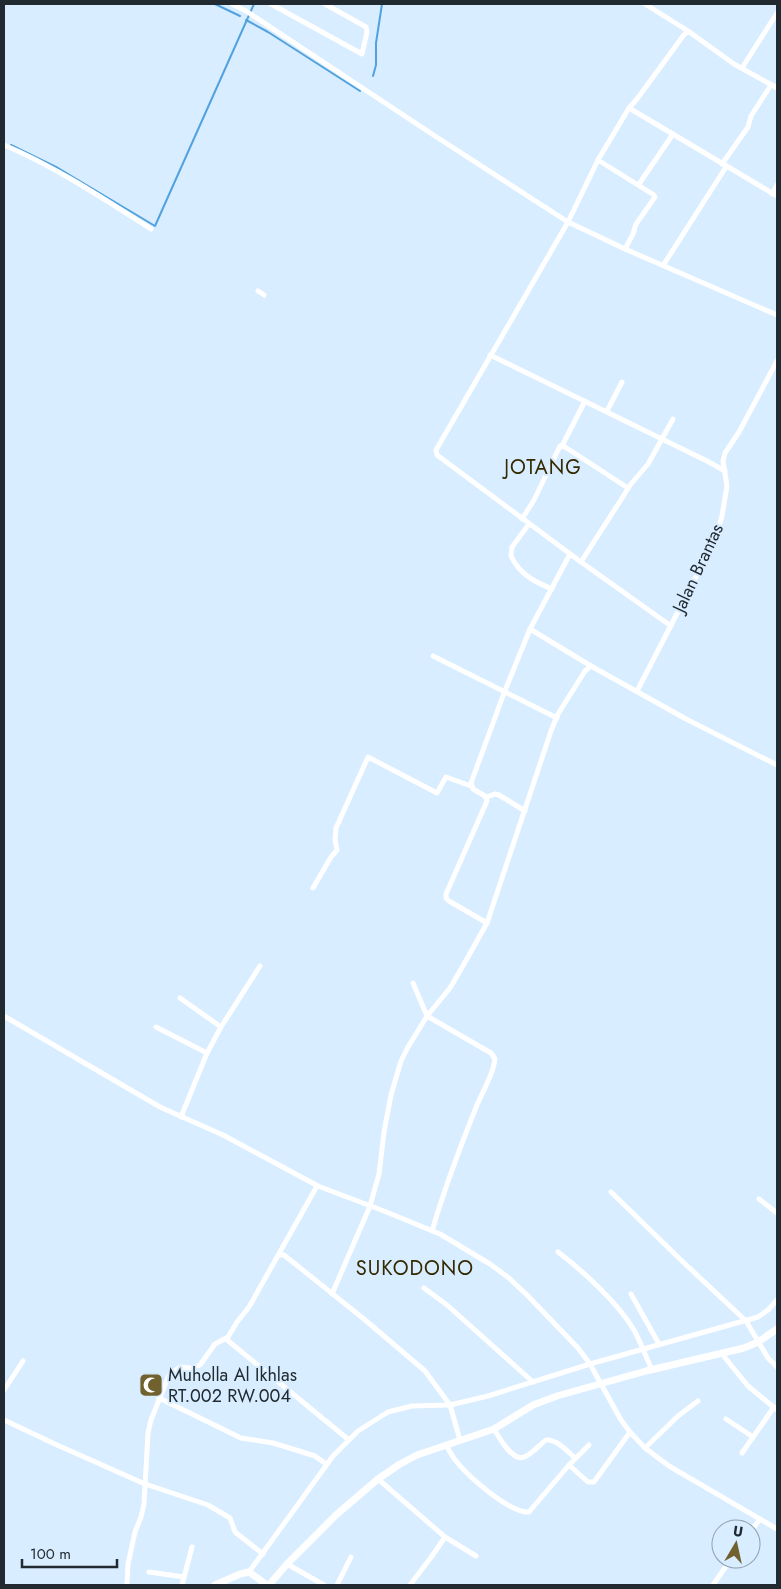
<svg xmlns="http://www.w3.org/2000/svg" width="781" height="1589" font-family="Jost,sans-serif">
<rect width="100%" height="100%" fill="#d8edff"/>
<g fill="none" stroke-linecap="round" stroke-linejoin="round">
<g stroke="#51a2df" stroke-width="2">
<path d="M215,4L240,16"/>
<path d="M246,20L268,32L360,91"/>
<path d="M373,76L376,65V43L382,4"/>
<path d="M11,145L58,168L155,226L254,4"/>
</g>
<g stroke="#fff" stroke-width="5">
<path d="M232,4L246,11L435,136L568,222L625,249L777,315"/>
<path d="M271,4L362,54L367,32L366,27L325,4"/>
<path d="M645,4L688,31"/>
<path d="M742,68L777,13"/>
<path d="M629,108L777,196"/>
<path d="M4,145C56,167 104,199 151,229"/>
<path d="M598,160L654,195L655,197L636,224L633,234L625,249"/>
<path d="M722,164L748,127L751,116L771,85"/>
<path d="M639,184L673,134"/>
<path d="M772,194L777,185"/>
<path d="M664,264L726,167"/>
<path d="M258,291L264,295"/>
<path d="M490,355L707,461L725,471"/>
<path d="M607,411L622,382"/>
<path d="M562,446L585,401"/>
<path d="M522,519L534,500L560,446L565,447L628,488"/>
<path d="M529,524L512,547L511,556C519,574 535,582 552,589"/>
<path d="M581,562L631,484L648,464L673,419"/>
<path d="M671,626L581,562L437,455L436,450L568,222L598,160L629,108L637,99L683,36L688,31L734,64L777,88"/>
<path d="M530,629L570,554"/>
<path d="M433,656L557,718"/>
<path d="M637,691L715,540L722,516L727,486L723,461L725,453L739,432L777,361"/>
<path d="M487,797L495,794L499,795L525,811"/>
<path d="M313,888L331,857L337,850L335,840L336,828L368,757L437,793L446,777L471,786"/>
<path d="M487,923L449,901L446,898V894L487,801L485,796L473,789L471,783L504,693L530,629L591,666L686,719L777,765"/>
<path d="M413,983L427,1016L491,1053L495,1059C493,1077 481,1093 475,1110C459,1150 444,1190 432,1231"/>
<path d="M180,998L221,1027"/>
<path d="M4,1016L160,1107L223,1135L318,1186L384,1211L440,1234L490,1264L509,1278L527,1295L578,1348L590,1364L621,1420L630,1432L645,1448L669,1466L777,1529"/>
<path d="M156,1027L207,1053"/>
<path d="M181,1117L207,1053L221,1027L260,966"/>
<path d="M611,1192L682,1261L746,1321L768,1358L777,1367"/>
<path d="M759,1199L777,1213"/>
<path d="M558,1252C583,1271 618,1303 634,1330C641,1343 646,1357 652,1370"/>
<path d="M279,1255H284L364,1319L425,1371L450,1405L460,1440"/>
<path d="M424,1288L447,1305L533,1382"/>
<path d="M332,1294L370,1206L379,1174L384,1132L391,1095L401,1061L408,1047L427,1016L450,988L464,964L487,923L551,731L558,714L585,671L591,666"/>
<path d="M631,1294L659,1344"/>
<path d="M226,1339L349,1440"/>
<path d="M722,1354L748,1386L777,1410"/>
<path d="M4,1390L23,1361"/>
<path d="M159,1398L241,1438L273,1443L299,1451L315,1456L326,1464"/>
<path d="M726,1419L753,1437"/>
<path d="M4,1420L57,1445L145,1484L208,1505L230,1518L235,1532L263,1554"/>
<path d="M494,1429C499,1437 512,1462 524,1457C531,1455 539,1445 546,1440C557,1439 567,1451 575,1458"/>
<path d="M446,1445C449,1450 452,1456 456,1461C468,1476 509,1513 529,1512L569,1465L588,1482H594L630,1432"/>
<path d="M645,1448L678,1416L698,1401"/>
<path d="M742,1453L774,1407"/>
<path d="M569,1465L589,1445"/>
<path d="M378,1479L445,1537L432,1556L410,1585"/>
<path d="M751,1531L760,1519"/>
<path d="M445,1537L476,1556"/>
<path d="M287,1564L324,1585"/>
<path d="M149,1572L184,1577"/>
<path d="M249,1572L333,1456L358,1431L388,1412L412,1406L450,1405L488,1396L590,1364L758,1317L768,1310L777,1300"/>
<path d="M127,1585L128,1564L135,1532L141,1517L144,1504L148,1433L151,1420L169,1375L180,1367L191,1368L200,1365L215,1344L228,1337L237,1322L249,1307L317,1186"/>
<path d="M182,1585L192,1547"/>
<path d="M337,1585L351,1557"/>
<path d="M713,1585L731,1559"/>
</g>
<g stroke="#fff" stroke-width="7">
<path d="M215,1585L240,1574L249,1572L267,1585"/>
<path d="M269,1585L287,1564L336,1515L378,1479L400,1464L417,1455L494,1429L533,1405L557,1396L646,1371L744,1348L758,1342L777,1329"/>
</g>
</g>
<defs>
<g id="mosque-square" transform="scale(1.25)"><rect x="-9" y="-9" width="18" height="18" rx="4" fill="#70612e" stroke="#d8edff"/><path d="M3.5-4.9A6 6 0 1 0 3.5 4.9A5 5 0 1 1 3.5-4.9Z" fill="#fff"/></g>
</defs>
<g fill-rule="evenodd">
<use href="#mosque-square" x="151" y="1385"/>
</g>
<g text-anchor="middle" stroke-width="4" stroke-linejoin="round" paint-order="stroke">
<g font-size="18" fill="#222a31" stroke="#d8edff">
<text transform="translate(698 568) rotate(-65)" y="6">Jalan Brantas</text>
</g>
<g font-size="18" fill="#222a31" stroke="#d8edff" text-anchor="start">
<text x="168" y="1381">Muholla Al Ikhlas<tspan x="168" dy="21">RT.002 RW.004</tspan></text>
</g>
<g font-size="20" letter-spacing="1" fill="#352900" stroke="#d8edff">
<text x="543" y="474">JOTANG</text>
<text x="415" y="1275">SUKODONO</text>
</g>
</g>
<rect width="781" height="1589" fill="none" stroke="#222a31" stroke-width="10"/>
<g transform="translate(736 1544) rotate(9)"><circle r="24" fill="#d8edff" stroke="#8f9fad"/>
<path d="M0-4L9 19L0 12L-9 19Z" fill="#70612e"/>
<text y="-8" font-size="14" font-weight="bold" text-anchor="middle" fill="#222a31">U</text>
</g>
<path d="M22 1559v8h95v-8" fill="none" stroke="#222a31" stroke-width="2.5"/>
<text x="30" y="1559" font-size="15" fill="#222a31" stroke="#d8edff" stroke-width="4" paint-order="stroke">100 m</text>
</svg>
